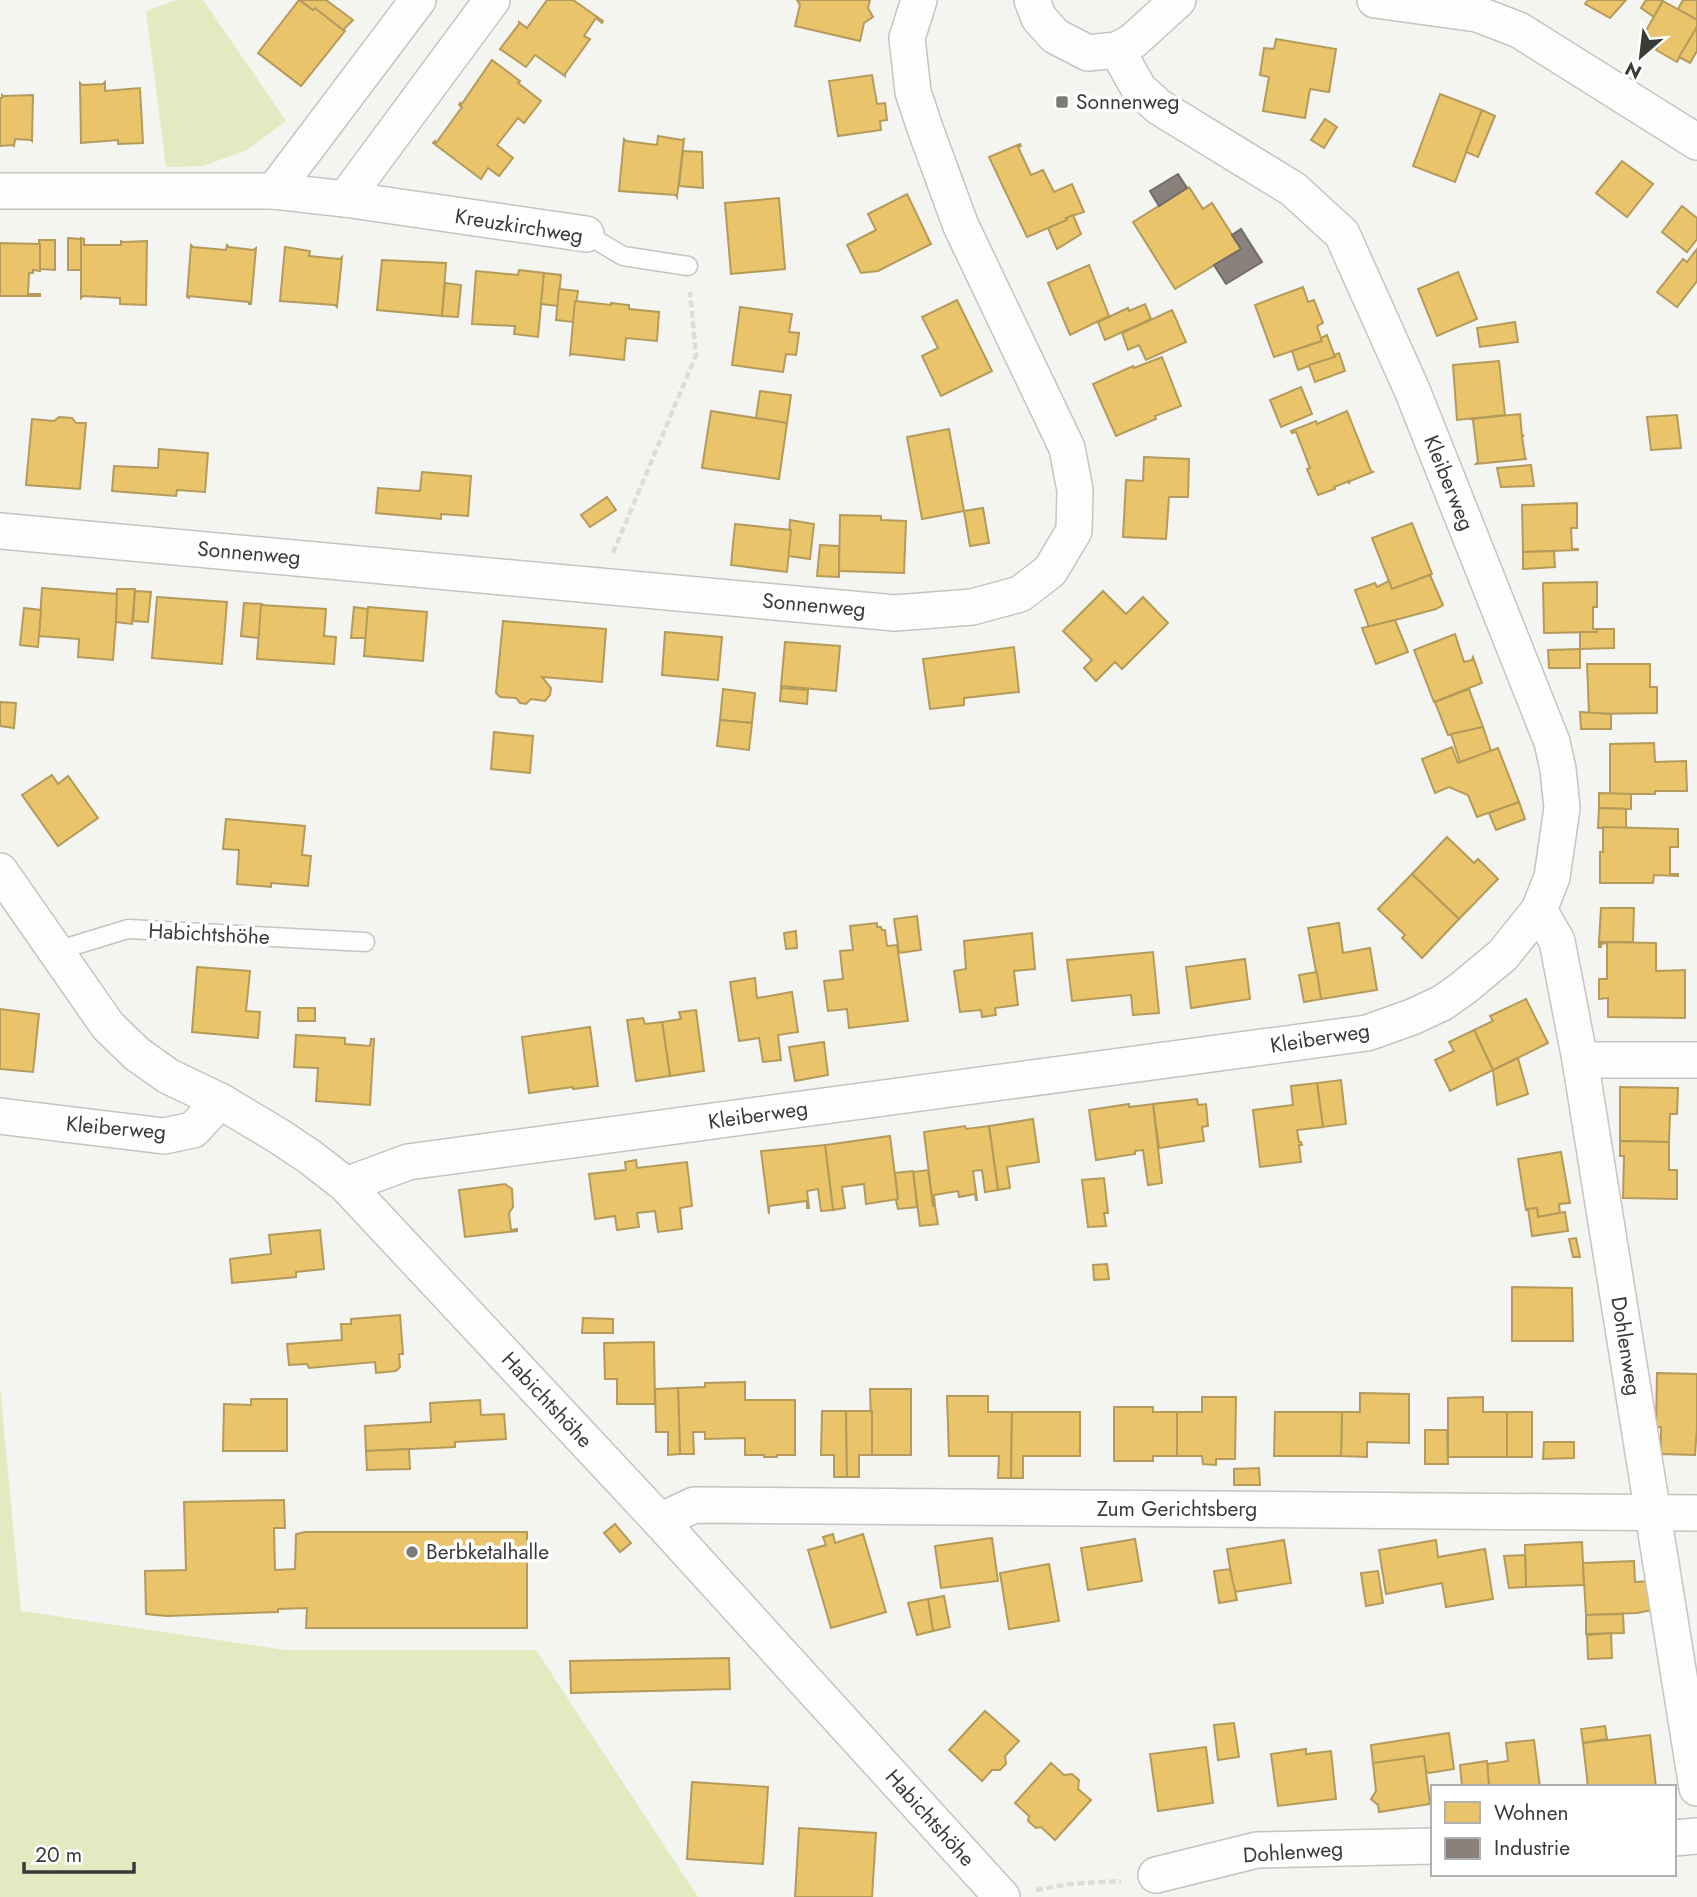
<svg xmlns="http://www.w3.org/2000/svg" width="1697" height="1897" font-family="Jost,sans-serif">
<rect width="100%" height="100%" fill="#f4f4f0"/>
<g fill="#e1eac0">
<path d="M177,0H203L286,121L247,150L203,166L166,167L146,11Z"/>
<path d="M0,1387L21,1611L284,1650H536L698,1897H0Z"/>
</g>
<g fill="#e9c46a" stroke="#b49b5b" stroke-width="2">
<path d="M299,0L313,10L315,8L345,31L301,86L258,53Z"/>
<path d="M302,0H326L353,20L343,30L315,8L313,10L301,1Z"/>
<path d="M547,0H573L603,21L602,23L596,18L584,36L590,39L565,74V76L535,55L526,67L500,49L519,24V22L527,28Z"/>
<path d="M797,0H870L868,8L873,17L864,23L860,41L795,26L800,5Z"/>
<path d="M1588,0H1626L1610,18L1585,4Z"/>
<path d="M1646,0H1663L1654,17L1641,8Z"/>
<path d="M1683,0H1697V20L1678,9Z"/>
<path d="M1663,1L1697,20V27L1677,62L1656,50L1660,43L1644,34Z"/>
<path d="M1697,27V51L1690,63L1679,57Z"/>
<path d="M1276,39L1336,49L1329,92L1310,89L1305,118L1263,111L1269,77L1260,75L1264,48L1274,49Z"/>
<path d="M492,60L520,81L518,83L541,101L524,123L518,118L497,145L513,158L499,176L488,168L481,179L433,143L435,141L436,143L462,107L459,105L460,103L461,105Z"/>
<path d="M872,75L877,104L885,103L887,120L880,121L881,130L838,136L829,81Z"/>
<path d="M105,82V91L140,88L143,143L118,144V140L81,143L80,83L82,85L103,84Z"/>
<path d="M1440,94L1482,110L1455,182L1413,166Z"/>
<path d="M2,95L3,96L33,95L32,141L31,140L15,139L14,146L13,145L0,146V98H2Z"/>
<path d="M1482,110L1495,116L1478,157L1466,152Z"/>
<path d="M1325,119L1337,127L1324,148L1311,140Z"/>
<path d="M658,136L682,140L684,139L677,197L676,195L619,191L624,139L626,141L657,145Z"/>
<path d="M1020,144L1021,146L1018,147L1031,175L1043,170L1054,192L1072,184L1084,212L1066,218L1067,220L1027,237L989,157Z"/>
<path d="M683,151L702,152L703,188L679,186Z"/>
<path d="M1622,161L1653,184L1627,217L1596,193Z"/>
<path d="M1189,187L1203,209L1212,203L1241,249L1175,289L1133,222Z"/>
<path d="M907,194L931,244L878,271L861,273L847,245L876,230L868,214Z"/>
<path d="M779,198L785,269L731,274L725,203Z"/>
<path d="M1682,206L1697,218V239L1687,252L1662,232Z"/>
<path d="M1073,215L1081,234L1057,249L1048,228L1067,220L1066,218Z"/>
<path d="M68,238L81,239V270H68Z"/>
<path d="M81,238L84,239V245H121V241L123,242L147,241L146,305L120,304V298L83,296L81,298Z"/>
<path d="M39,240H55V270L40,269V244H39Z"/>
<path d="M0,243L40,244V271L33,270V273H29L28,294H40V296H0Z"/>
<path d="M191,245L193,247L226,250L227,245L229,247L253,250L256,248L251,304H249V302L189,296V298L187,297Z"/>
<path d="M285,247L310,251L309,256L340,259L342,257L337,307L335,305L280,301Z"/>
<path d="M1697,249V281L1677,307L1657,292L1683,259L1687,262Z"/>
<path d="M382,260L446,263L442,316L377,310Z"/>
<path d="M1089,265L1109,316L1070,335L1048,283Z"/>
<path d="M519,270L544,273L538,337L514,334L515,326L472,324L476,271L518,275Z"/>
<path d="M1458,272L1477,319L1437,336L1418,289Z"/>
<path d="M544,273L561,275L558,306L541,304Z"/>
<path d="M445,283L461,285L458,317L442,316Z"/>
<path d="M1303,287L1308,302L1314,300L1323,323L1317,326L1322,341L1274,357L1255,305Z"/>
<path d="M559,289L578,291L573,322L556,320Z"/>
<path d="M957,300L992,371L941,396L922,356L938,348L922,317Z"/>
<path d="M575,301L611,305V303L627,305H629V309L659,312L657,341L626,338L624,360L572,354L570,355Z"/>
<path d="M1145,304L1151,319L1105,340L1098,322L1128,308L1129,311Z"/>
<path d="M740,307L792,314L789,332L799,333L796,355L786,354L783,372L732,365Z"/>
<path d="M1172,310L1186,342L1146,360L1139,345L1128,350L1122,333Z"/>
<path d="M1515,322L1518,342L1480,347L1477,328Z"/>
<path d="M1327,335L1335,357L1298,370L1292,351L1322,341L1321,338Z"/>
<path d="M1339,353L1345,371L1315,382L1309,365L1335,357L1334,355Z"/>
<path d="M1162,357L1181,406L1155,416L1156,419L1116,436L1093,384L1133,366L1134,368Z"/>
<path d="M1499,361L1505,415L1457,420L1453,365Z"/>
<path d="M1301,387L1312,414L1281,427L1270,400Z"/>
<path d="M760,391L791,395L787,423L756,418Z"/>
<path d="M711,411L787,423L779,479L702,468Z"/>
<path d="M1347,411L1371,471L1373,472L1350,481L1349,484V481L1334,487L1335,489L1318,495L1307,469L1310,468L1296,432L1292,433L1291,431L1316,421L1317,424Z"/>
<path d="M1520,414L1522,436L1524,435L1522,437L1525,457L1526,459L1476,464L1478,462L1473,420L1471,419Z"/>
<path d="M1677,415L1681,448L1651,450L1647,417Z"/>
<path d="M59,417L72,418L76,423H86L80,489L26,485L32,419L54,421Z"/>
<path d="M949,429L964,511L922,519L907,437Z"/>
<path d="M159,449L208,453L205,492L177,490L176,496L112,491L114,466L158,468Z"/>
<path d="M1144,457L1189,459L1188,497H1169L1166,539L1123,537L1126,480L1143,481Z"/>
<path d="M1531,465L1534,486L1501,487L1497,468Z"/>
<path d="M422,472L471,476L468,516L441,514V519L376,513L378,488L420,491Z"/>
<path d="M607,497L616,510L590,527L581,515Z"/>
<path d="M1577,503V528H1571L1572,549H1578V550L1523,552L1522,505Z"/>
<path d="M983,508L989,543L970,546L964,511Z"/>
<path d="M840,515L881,516V520L906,521L904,573L839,571Z"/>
<path d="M790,520L814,524L810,559L788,556Z"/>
<path d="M1412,523L1432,574L1392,589L1372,538Z"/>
<path d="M735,524L791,530L787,572L731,565Z"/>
<path d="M820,545L839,546V577L817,576Z"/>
<path d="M1554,551L1555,567L1523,569V552Z"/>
<path d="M1430,575L1443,605L1436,609L1369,627L1355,590L1375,583L1377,587L1389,581L1392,589Z"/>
<path d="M1597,582V607H1593V629H1598L1597,632L1544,633L1543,583Z"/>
<path d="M42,588L118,594L113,660L78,657L79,639L39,636Z"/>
<path d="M117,589H135L132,624L116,622Z"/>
<path d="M135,591L151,592L148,622L133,621Z"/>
<path d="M1103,591L1126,614L1143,597L1168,623L1122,669L1115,662L1096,681L1084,668L1092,660L1063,631Z"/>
<path d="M157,597L227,602L222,664L152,658Z"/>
<path d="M244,603L262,604L259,638L241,636Z"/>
<path d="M261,605L326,609L324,636L336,637L334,664L257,659Z"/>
<path d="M354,607L368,609L366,638H351Z"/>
<path d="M368,607L427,612L423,661L364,656Z"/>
<path d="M24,608L41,610L38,647L20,645Z"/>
<path d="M1395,620L1408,652L1376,664L1362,628Z"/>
<path d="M503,621L606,629L602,682L542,677L551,688L550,695L545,701L531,699L526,704L520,703L516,698L500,697L496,693Z"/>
<path d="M1598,629H1614V648L1580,649V632H1597Z"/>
<path d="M665,632L722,637L718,680L662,675Z"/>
<path d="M1455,634L1464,662L1472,660L1473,657L1482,683L1434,702L1414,650Z"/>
<path d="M785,642L840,646L836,691L781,686Z"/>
<path d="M1014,647L1019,692L964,698V705L930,709L923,659Z"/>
<path d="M1580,649V668H1549L1548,650Z"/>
<path d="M1587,664H1650V687H1657V713L1589,714Z"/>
<path d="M781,688L808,690L807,704L780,701Z"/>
<path d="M723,689L755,693L752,723L720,720Z"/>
<path d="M1469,689L1483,727L1448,735L1435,702Z"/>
<path d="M0,702L16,703L14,728L0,726Z"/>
<path d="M1580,712L1611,714V729H1581Z"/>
<path d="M720,720L752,723L749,750L717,746Z"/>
<path d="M1483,727L1491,751L1460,762L1451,734Z"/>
<path d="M494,732L533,736L530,773L491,769Z"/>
<path d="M1654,743L1655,762L1686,761L1687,791H1655V794H1610V744Z"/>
<path d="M1452,747L1458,763L1498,748L1519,802L1477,817L1468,795L1449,787L1435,793L1422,759Z"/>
<path d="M52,775L58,784L68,776L98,818L58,846L22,795Z"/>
<path d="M1599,793L1631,794V809L1599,808Z"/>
<path d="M1519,802L1525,819L1496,830L1489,813Z"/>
<path d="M1599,808L1626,809V828H1598Z"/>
<path d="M226,819L305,826L302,855L311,856L308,886L271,883V887L237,884L239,850L223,849Z"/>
<path d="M1603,827L1678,829V847H1670V874H1678V876L1654,875L1653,883H1600V852H1603Z"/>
<path d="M1447,837L1474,863L1478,859L1498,879L1459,919L1412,874Z"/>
<path d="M1412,874L1459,919L1422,958L1402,938L1405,935L1378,909Z"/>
<path d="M1601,908H1634L1633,942H1599Z"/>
<path d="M917,916L921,950L899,953L894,919Z"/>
<path d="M877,923V927H881L882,930H885L887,946L897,945L908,1021L849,1028L847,1009L828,1011L824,981L843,979L840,951L853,950L850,926Z"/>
<path d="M1339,923L1343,953L1370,948L1377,990L1321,999L1308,928Z"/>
<path d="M796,931L797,948L786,949L784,933Z"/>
<path d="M1032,933L1035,969L1014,971L1018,1005L995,1008L996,1015L982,1017L981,1010L960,1012L954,971L966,969L964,941Z"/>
<path d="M1599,942L1656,943V971L1685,970V1018L1608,1017V998L1599,999V979H1607V943L1601,944V947H1599Z"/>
<path d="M1153,952L1159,1013L1133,1015L1131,995L1072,1001L1067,960Z"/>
<path d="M1245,959L1250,999L1191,1008L1186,967Z"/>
<path d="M197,967L250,971L246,1011L260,1012L258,1038L192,1032Z"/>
<path d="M1317,972L1321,999L1304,1002L1299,975Z"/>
<path d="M755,978L757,998L792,992L798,1032L778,1035L781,1060L763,1062L759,1038L739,1041L730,982Z"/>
<path d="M1526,999L1548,1043L1493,1070L1474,1030L1493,1021L1490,1016Z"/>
<rect x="298" y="1008" width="17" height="13"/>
<path d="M0,1009L39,1014L33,1072L0,1069Z"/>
<path d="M696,1010L704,1071L670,1076L662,1022L681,1019L679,1012Z"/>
<path d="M643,1018L645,1024L662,1022L670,1076L636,1081L627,1020Z"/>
<path d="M590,1027L598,1086L573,1089V1087L529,1093L522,1037Z"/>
<path d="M1474,1030L1493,1070L1450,1091L1435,1060L1454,1051L1449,1042Z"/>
<path d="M296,1035L345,1038V1044L370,1046L371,1039H374L370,1105L316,1101L318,1068L294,1067Z"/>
<path d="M824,1042L828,1075L795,1081L789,1047Z"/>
<path d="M1518,1058L1528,1094L1497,1105L1493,1070Z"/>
<path d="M1341,1080L1346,1124L1323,1127L1317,1083Z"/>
<path d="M1317,1083L1323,1127L1297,1130L1299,1142H1301L1302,1145H1299L1301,1162L1260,1167L1253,1110L1293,1105L1291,1086Z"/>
<path d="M1620,1087L1678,1088L1677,1114H1670L1669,1142L1620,1141Z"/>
<path d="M1197,1099L1198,1105L1206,1104L1208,1126L1202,1127L1204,1141L1159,1148L1153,1104Z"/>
<path d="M1129,1104V1107L1153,1104L1162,1183L1148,1185L1143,1150L1135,1151V1154L1096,1160L1089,1110Z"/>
<path d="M1033,1119L1039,1162L1007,1167L1010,1188L998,1190L989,1126Z"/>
<path d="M965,1126L966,1129L989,1126L998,1190L985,1192L982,1170L973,1171L977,1200H976L975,1194L959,1197L958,1191L934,1195L935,1206H933L924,1132Z"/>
<path d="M890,1136L898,1199L866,1204L864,1184L842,1187L845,1208L833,1210L825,1145Z"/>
<path d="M1620,1141L1669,1142V1170H1677V1199L1623,1198L1624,1156H1620Z"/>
<path d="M825,1145L833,1210L821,1211L818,1189L807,1191L809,1208H807V1201L769,1206V1214L761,1151Z"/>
<path d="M1561,1152L1570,1203L1559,1204L1560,1213L1538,1217L1537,1208L1526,1210L1518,1159Z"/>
<path d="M636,1160L637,1168L687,1162L692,1206L680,1208L682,1229L658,1232L655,1211L637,1213L639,1227L617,1230L615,1216L595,1219L589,1174L626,1170L625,1162Z"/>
<path d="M928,1170L933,1206H935L938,1224L920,1226L913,1172Z"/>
<path d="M913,1171L917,1207L898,1209L896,1200L898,1199L895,1173Z"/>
<path d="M1104,1178L1108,1213H1104L1106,1226L1088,1227L1082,1180Z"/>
<path d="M505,1184L512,1189L513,1207L509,1213L511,1230L517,1229V1231L465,1237L459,1190Z"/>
<path d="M1537,1208L1538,1217L1565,1212L1568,1231L1532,1236L1528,1209Z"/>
<path d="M320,1230L324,1269L296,1272V1277L232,1283L230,1259L271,1254L269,1235Z"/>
<path d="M1576,1238L1580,1257H1573L1569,1239Z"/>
<path d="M1107,1264L1109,1279L1094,1280L1093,1265Z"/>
<path d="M1512,1287L1572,1288L1573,1341H1512Z"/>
<path d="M400,1315L403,1354H399L400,1367L396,1371L376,1373L375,1362L309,1368L307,1364L289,1365L287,1344L342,1340L341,1324H351V1319Z"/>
<path d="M583,1318L613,1319V1333H582Z"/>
<path d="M654,1342L655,1404H617V1379H605L604,1343Z"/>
<path d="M1657,1373L1697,1374V1427L1695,1455L1661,1454V1427H1656Z"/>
<path d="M745,1382V1400H795V1455H777V1457H764V1455H745V1438L705,1439V1432H693L694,1454H680L678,1388L705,1387V1383Z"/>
<path d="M678,1388L680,1454L668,1455V1432H656L655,1389Z"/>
<path d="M870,1389H911V1455H872Z"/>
<path d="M1360,1393L1409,1394V1443L1367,1442V1457L1341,1456L1342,1412H1360Z"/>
<path d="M947,1396H988V1412H1012L1011,1478H998L999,1456H949Z"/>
<path d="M1202,1397H1236L1235,1459H1216V1465L1203,1464L1202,1456H1177V1412H1202Z"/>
<path d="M1483,1397V1412H1507V1457H1448V1398Z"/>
<path d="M251,1399H287V1451H223L224,1404L251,1405Z"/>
<path d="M480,1400L481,1415L504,1414L506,1439L455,1442V1447L366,1451L365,1426L431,1422L430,1403Z"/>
<path d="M1114,1407H1153V1412H1177V1456H1153V1461H1114Z"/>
<path d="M822,1411H846L847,1477H834V1455H821Z"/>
<path d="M846,1411H872V1455H859V1477H847Z"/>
<path d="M1012,1412H1080V1456H1023V1478H1011Z"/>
<path d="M1275,1412H1342L1341,1456H1274Z"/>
<rect x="1507" y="1412" width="25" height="45"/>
<path d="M1425,1430H1447L1448,1464H1425Z"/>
<path d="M1544,1442H1574V1458L1543,1459Z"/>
<path d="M409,1449L410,1469L367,1470L366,1451Z"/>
<path d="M1259,1468L1260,1485H1234V1469Z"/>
<path d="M284,1500L285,1528H274L275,1570L295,1569L296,1534L305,1532H527V1628H306L307,1608L278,1609V1612L167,1616L146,1614L145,1571L186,1570L184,1502Z"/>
<path d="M615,1524L631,1543L620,1552L604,1533Z"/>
<path d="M833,1534L835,1543L863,1534L886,1612L831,1628L808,1550L826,1545L823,1537Z"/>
<path d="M992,1538L998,1581L941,1588L935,1546Z"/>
<path d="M1135,1539L1142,1581L1088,1590L1081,1548Z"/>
<path d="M1284,1540L1291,1583L1234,1592L1227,1549Z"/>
<path d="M1436,1540L1438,1557L1485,1549L1493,1599L1446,1607L1442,1583L1386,1594L1379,1550Z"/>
<path d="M1582,1542L1584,1585L1526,1587L1525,1545Z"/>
<path d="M1525,1555L1526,1587L1509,1588L1504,1556Z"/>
<path d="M1634,1561L1635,1582L1652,1581L1657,1609L1637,1613L1586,1615L1583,1563Z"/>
<path d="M1049,1564L1059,1621L1009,1629L1000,1573Z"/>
<path d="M1230,1569L1237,1600L1219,1603L1214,1571Z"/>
<path d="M1378,1571L1383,1603L1366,1606L1361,1573Z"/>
<path d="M944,1596L950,1627L933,1631L928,1599Z"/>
<path d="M928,1599L933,1631L917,1635L908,1603Z"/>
<path d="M1623,1614L1624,1633L1586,1634V1615Z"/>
<path d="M1611,1633L1612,1658L1588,1659L1587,1635Z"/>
<path d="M729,1658L730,1689L571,1693L570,1661Z"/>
<path d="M985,1711L1019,1741L1005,1756L1006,1764L1000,1770H992L982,1781L949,1750Z"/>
<path d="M1234,1723L1239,1757L1218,1760L1214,1725Z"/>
<path d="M1605,1726L1607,1739L1583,1743L1581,1729Z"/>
<path d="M1449,1733L1454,1769L1429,1773L1426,1771L1424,1756L1373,1764L1371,1745Z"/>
<path d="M1650,1735L1656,1787H1588L1583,1743Z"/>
<path d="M1534,1740L1540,1787H1489L1487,1764L1508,1761L1506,1743Z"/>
<path d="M1206,1747L1213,1803L1158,1811L1150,1754Z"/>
<path d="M1306,1749V1754L1331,1751L1336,1799L1278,1806L1271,1754Z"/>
<path d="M1424,1756L1430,1804L1379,1812L1378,1805L1371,1799L1376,1791L1373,1763Z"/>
<path d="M1487,1761L1489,1787H1462L1460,1765Z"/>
<path d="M1051,1763L1064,1775L1072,1774L1079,1780L1078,1789L1091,1800L1055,1840L1041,1827L1036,1828L1028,1821L1029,1816L1015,1803Z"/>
<path d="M692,1782L768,1787L763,1864L687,1859Z"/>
<path d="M799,1828L876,1833L872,1897H795Z"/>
</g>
<g fill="#8a817c" stroke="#726c67" stroke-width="2">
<path d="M1178,174L1187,188L1159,206L1150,191Z"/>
<path d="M1241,229L1262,262L1226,284L1214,265L1241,249L1232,235Z"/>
</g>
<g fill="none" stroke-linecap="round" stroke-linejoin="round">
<g stroke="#c4c4c1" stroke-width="21">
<g id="lane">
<path d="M586,234L623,256L688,266"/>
<path d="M56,951L128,929L365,942"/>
</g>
</g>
<g stroke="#c4c4c1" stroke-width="38">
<g id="street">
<path d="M1032,0L1039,18L1055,36L1088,53L1117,50L1133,41L1178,0"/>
<path d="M1375,0L1477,14L1519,30L1697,142"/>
<path d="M0,191H274L345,199L586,234"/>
<path d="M274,191L418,0"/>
<path d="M345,199L492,0"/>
<path d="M0,531L895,613L972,607L1020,594L1050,571L1074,531L1075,490L1067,448L961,226L926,131L913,92L907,38L919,0"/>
<path d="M0,871L108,1026L137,1054L168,1076L220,1101L277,1135L310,1157L346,1185L660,1521L1002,1897"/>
<path d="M1539,910L1557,941L1580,1060L1697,1788"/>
<path d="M1580,1060H1697"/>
<path d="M0,1116L164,1136L193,1130L220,1101"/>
<path d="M346,1185L408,1162L1367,1033L1412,1017L1442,1003L1462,989L1503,955L1539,910L1552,877L1562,808L1558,769L1552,742L1412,390L1342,234L1293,189L1159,107L1139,89L1117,50"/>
<path d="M660,1521L694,1505L1697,1513"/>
<path d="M1674,1838L1697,1836"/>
<path d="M1156,1875L1257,1850L1433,1846"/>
</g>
</g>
<g stroke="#dcdcdb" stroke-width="4.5" stroke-dasharray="7 3.5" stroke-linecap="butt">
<path d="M613,553L696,355L690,292"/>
<path d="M1036,1890L1069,1884L1121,1881"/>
</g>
<use href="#lane" stroke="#fdfdfd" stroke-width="18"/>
<use href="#street" stroke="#fdfdfd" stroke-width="35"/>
</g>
<g fill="#7b7b78" stroke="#fff" stroke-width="2.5">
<rect x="1055" y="95" width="14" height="14" rx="3.5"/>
<circle cx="412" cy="1552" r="7"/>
</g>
<g text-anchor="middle" stroke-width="7" stroke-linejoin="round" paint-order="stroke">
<g font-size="21" fill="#3a3a37" stroke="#fff" text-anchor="start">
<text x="1076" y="109">Sonnenweg</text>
<text x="426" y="1559">Berbketalhalle</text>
</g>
<g font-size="21" fill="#3a3a37" stroke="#fff">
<text transform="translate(519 226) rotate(9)" y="7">Kreuzkirchweg</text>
<text transform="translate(1449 483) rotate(68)" y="7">Kleiberweg</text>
<text transform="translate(249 553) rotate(5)" y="7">Sonnenweg</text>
<text transform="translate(814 605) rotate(5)" y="7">Sonnenweg</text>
<text transform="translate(209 934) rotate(3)" y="7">Habichtshöhe</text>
<text transform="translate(1320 1038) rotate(-9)" y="7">Kleiberweg</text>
<text transform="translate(758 1115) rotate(-8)" y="7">Kleiberweg</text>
<text transform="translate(116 1128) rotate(5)" y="7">Kleiberweg</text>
<text transform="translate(1626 1346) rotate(81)" y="7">Dohlenweg</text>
<text transform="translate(547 1400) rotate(47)" y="7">Habichtshöhe</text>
<text x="1177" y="1516">Zum Gerichtsberg</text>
<text transform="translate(930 1818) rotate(48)" y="7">Habichtshöhe</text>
<text transform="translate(1293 1852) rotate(-4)" y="7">Dohlenweg</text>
</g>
</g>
<rect x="1431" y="1785" width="245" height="91" fill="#ffffff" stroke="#b0b0af" stroke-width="2"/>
<rect x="1445" y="1802" width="35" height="21" fill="#e9c46a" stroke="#b0b0af" stroke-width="2"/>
<text x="1494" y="1820" font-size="21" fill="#3a3a37">Wohnen</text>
<rect x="1445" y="1838" width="35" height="21" fill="#8a817c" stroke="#b0b0af" stroke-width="2"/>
<text x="1494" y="1855" font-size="21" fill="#3a3a37">Industrie</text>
<g transform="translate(1641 56) rotate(208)" stroke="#ffffff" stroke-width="5" paint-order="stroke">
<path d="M0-5L12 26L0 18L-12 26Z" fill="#3a3a37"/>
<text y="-10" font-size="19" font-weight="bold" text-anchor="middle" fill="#3a3a37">N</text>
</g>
<path d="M24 1862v10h110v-10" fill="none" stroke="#3a3a37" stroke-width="3.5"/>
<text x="35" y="1862" font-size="21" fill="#3a3a37" stroke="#ffffff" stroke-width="5" paint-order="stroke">20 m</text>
</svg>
